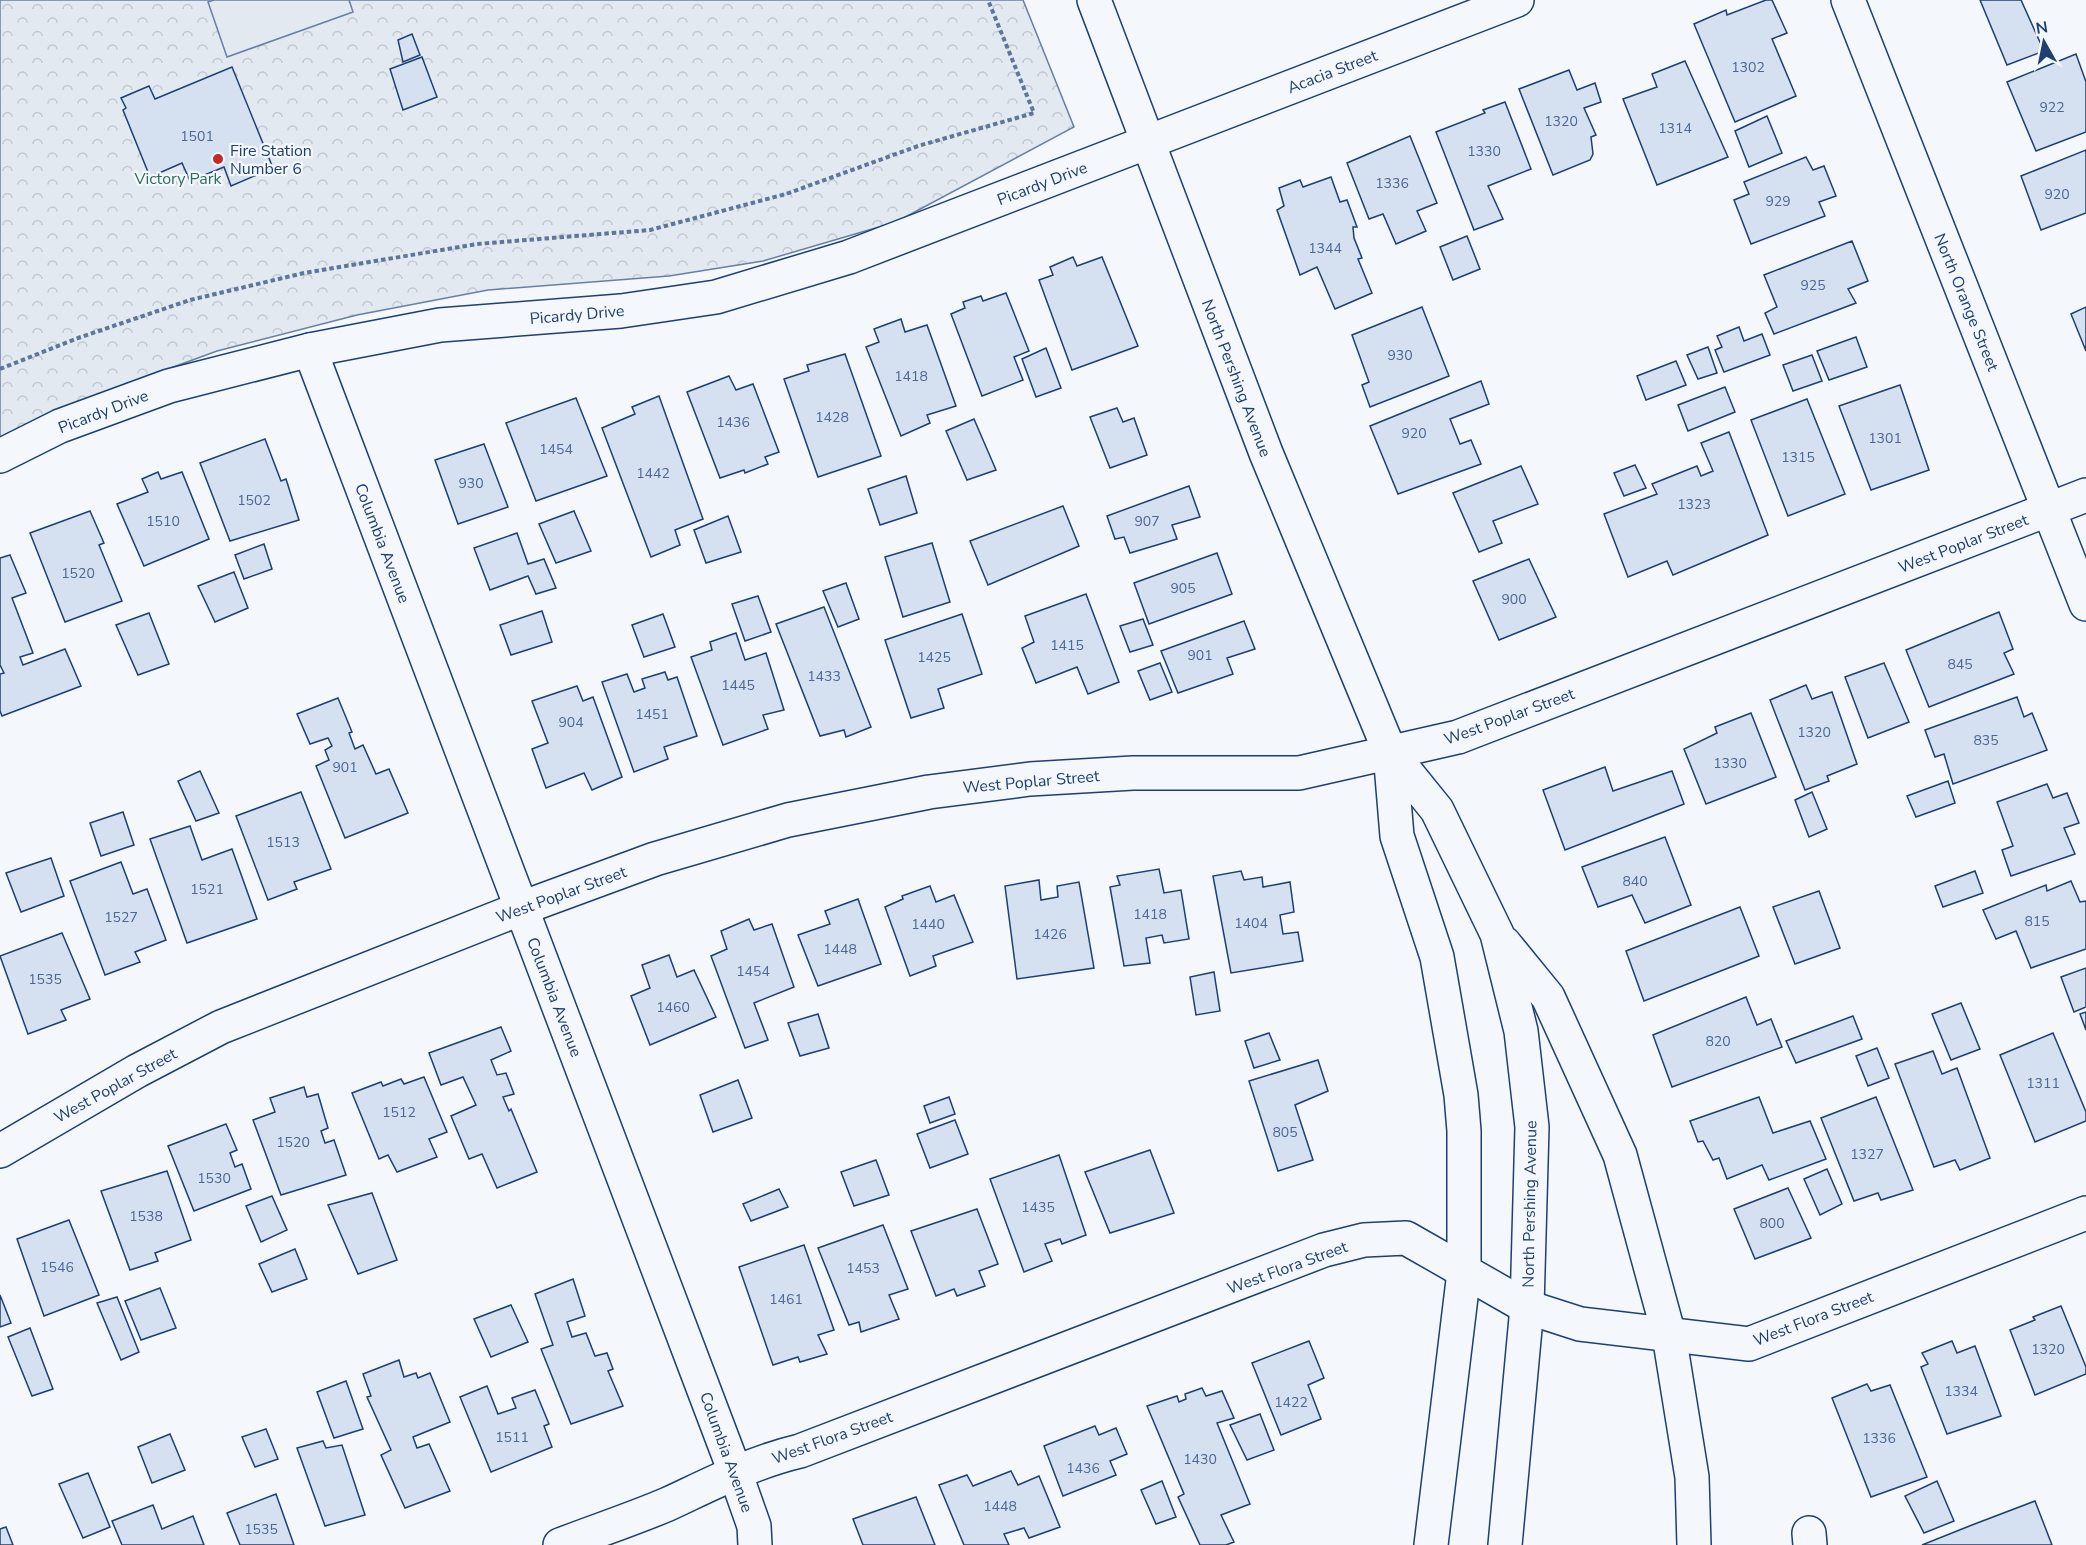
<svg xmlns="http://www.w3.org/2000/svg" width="2086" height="1545" font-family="'Nunito Sans',sans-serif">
<defs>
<pattern id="forest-crowns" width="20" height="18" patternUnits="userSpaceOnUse" patternTransform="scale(1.5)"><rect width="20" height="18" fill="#e3e9f0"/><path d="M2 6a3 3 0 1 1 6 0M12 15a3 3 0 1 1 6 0" fill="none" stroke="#c2c9d1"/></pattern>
</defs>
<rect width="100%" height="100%" fill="#f4f7fb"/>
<path fill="url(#forest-crowns)" stroke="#687fa3" stroke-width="1.5" d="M0,0H1023L1074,127L896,222L763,261L669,276L488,290L357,315L217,351L108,391L0,444Z"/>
<path fill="#e3e9f0" stroke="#687fa3" stroke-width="1.5" d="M214,0H349L353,12L227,57L208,2Z"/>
<g fill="#d5e0f0" stroke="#1d3f73" stroke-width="1.5">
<path d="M1766,0H1772L1787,33L1772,39L1796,96L1735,122L1694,24L1726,10L1727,15Z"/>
<path d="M1980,0H2021L2044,51L2007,65Z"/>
<path d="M412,34L420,55L403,62L398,40Z"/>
<path d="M2076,54L2086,82V132L2036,151L2007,82Z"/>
<path d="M422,57L437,97L403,110L390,69Z"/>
<path d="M1685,61L1728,157L1657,185L1623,99L1657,87L1652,74Z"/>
<path d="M232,67L273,168L231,186L224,167L190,181L182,163L150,177L123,110L126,108L121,98L149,86L155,99Z"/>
<path d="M1569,70L1577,90L1595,83L1601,102L1584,108L1596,135L1591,137L1593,154L1590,160L1553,175L1519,89Z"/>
<path d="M1505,102L1531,169L1488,186L1503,219L1474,230L1436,132L1485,113L1483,110Z"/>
<path d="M1767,116L1782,153L1749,167L1735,131Z"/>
<path d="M1410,136L1437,203L1417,211L1426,231L1396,244L1383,214L1369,219L1347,163Z"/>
<path d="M2086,150V213L2041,230L2021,176Z"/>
<path d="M1806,157L1813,170L1824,166L1836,196L1819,202L1825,216L1751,244L1734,200L1749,194L1744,182Z"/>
<path d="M1331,177L1340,202L1347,200L1357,227H1353L1354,238L1362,258L1358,259L1372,293L1335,309L1317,267L1300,275L1277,210L1284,206L1279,188L1300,180L1303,187Z"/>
<path d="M1467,236L1480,269L1453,280L1440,247Z"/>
<path d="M1852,241L1868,281L1848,289L1856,303L1774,334L1765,313L1777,307L1764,275Z"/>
<path d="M1073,257L1077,266L1102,257L1138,346L1072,370L1039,280L1053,275L1050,267Z"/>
<path d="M1006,293L1029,351L1014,357L1023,380L982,396L951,314L965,308L963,302L981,296L983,301Z"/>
<path d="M1422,307L1449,376L1370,407L1362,385L1369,382L1352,335Z"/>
<path d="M2086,307V351L2071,314Z"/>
<path d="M901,319L905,332L927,325L956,406L927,415L930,423L901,436L866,347L879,342L874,329Z"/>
<path d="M1739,327L1744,341L1762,334L1770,355L1724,372L1715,350L1722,347L1717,336Z"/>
<path d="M1856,337L1867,367L1829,380L1817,351Z"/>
<path d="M1708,347L1717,373L1698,379L1687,355Z"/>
<path d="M1046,348L1061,388L1036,397L1022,359Z"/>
<path d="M845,354L881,456L818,477L784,379L809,371L807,365Z"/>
<path d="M1812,355L1822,381L1793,391L1783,365Z"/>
<path d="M1676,361L1686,385L1646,400L1637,376Z"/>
<path d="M729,376L736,390L753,384L779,452L765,457L768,464L745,473L744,470L720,478L687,392Z"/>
<path d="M1481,381L1489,404L1450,419L1460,444L1471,440L1481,464L1398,494L1370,426Z"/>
<path d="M1900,385L1929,470L1871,490L1839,406Z"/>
<path d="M1725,387L1735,412L1688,431L1678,405Z"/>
<path d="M659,396L703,519L675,530L680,545L651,557L602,428L635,414L632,407Z"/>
<path d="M576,398L607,476L536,501L506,423Z"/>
<path d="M1807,399L1845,494L1788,516L1751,420Z"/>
<path d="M1117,408L1123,422L1134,418L1147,455L1110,468L1090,417Z"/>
<path d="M974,419L996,470L967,480L946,431Z"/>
<path d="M1729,432L1768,535L1673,575L1667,561L1628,577L1604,514L1657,494L1652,484L1697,466L1701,476L1713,471L1701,443Z"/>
<path d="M265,439L281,481L286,479L299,520L230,541L200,463Z"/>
<path d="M484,444L508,507L458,524L435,460Z"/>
<path d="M1635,465L1646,488L1624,496L1614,473Z"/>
<path d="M1521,466L1538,504L1493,521L1502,543L1479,552L1453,493Z"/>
<path d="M158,472L161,479L182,472L209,539L144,566L117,504L148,492L142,479Z"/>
<path d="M906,476L917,513L880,525L868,489Z"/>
<path d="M1189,486L1200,517L1172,525L1177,539L1130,553L1124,537L1115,539L1107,516Z"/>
<path d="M1063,506L1079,546L988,585L970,541Z"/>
<path d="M90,511L104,543L99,545L122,601L65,622L30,533Z"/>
<path d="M574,511L591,551L556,563L539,524Z"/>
<path d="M728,516L741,552L706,563L694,530Z"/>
<path d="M517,533L528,564L544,559L556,588L536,594L528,576L490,590L474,548Z"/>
<path d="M932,543L950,602L903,617L885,557Z"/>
<path d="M264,544L272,569L244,579L235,555Z"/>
<path d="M1217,553L1232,594L1149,624L1134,583Z"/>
<path d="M10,555L26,593L12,598L33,653L20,657L23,665L65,649L81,686L2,716L0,711V674L4,673L0,665V558Z"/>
<path d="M1529,559L1556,617L1499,640L1473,581Z"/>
<path d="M234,572L248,608L215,622L198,586Z"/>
<path d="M846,583L859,619L838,627L823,591Z"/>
<path d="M1086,594L1119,682L1088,694L1077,667L1036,683L1022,648L1034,642L1025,616Z"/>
<path d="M758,596L771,632L745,641L732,604Z"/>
<path d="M824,607L871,727L846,737L844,730L820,736L776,624Z"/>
<path d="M542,611L552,642L511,655L500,625Z"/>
<path d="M1999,612L2013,649L2004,653L2014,674L1929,707L1906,650Z"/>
<path d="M149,613L169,664L138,675L116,625Z"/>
<path d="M663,614L675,647L644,657L632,625Z"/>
<path d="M962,614L982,674L938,689L944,708L911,718L885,640Z"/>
<path d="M1143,619L1153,645L1130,652L1120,626Z"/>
<path d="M1244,621L1255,649L1227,658L1233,674L1178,693L1161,651Z"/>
<path d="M736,633L745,660L766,653L784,710L763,715L768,729L723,745L691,657L712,650L710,642Z"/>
<path d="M1160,663L1172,692L1150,700L1138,671Z"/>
<path d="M1884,663L1909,722L1868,738L1845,677Z"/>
<path d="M665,672L668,680L677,677L697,736L664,747L668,759L634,772L602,682L627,674L634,692L645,688L642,679Z"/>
<path d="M1806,685L1812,699L1832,692L1857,764L1827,776L1829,781L1805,790L1770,700Z"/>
<path d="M577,686L583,701L593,697L622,777L592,790L584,773L546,788L532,749L548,743L532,701Z"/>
<path d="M2017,697L2024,717L2032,713L2047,750L1953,784L1944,754L1935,757L1925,730Z"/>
<path d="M338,698L352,732L349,733L355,749L363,745L376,774L389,769L408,813L345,838L316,766L329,760L325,750L332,746L328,738L310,744L297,714Z"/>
<path d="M1751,713L1776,777L1706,804L1684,749L1717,733L1715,727Z"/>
<path d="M1605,767L1613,791L1672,771L1684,804L1565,850L1543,790Z"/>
<path d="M200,771L219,813L196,821L178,781Z"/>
<path d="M1948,781L1955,803L1916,817L1907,796Z"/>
<path d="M2047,784L2053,798L2067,793L2079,823L2064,828L2075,854L2011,876L2002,850L2013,846L1997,802Z"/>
<path d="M301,792L331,869L294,882L297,889L268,900L236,816Z"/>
<path d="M1812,792L1827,829L1809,837L1795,800Z"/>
<path d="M123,812L134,845L101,856L90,823Z"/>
<path d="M190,826L202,860L232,849L257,919L187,943L150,839Z"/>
<path d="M1665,837L1691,905L1645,923L1632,895L1598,907L1582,867Z"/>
<path d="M51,858L64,896L21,912L6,873Z"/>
<path d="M121,862L133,894L147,889L166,940L135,952L140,962L105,975L70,881Z"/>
<path d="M1159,869L1164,893L1181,890L1189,939L1164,943L1162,935L1146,938L1150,963L1124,966L1110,887L1120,885L1117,876Z"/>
<path d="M1241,871L1244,880L1262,877L1263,887L1290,882L1294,912L1280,915L1283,934L1298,932L1303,961L1231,973L1213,876Z"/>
<path d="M1975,871L1983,893L1943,907L1935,886Z"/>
<path d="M1039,880L1041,900L1058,897L1057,886L1079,882L1094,968L1017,979L1005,886Z"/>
<path d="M2071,881L2080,902L2086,901V949L2031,968L2016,931L1996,939L1983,910L2046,885L2047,891Z"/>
<path d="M930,886L936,902L954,895L973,942L933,956L936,966L910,976L885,907L903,899L902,896Z"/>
<path d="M1819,891L1840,948L1795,964L1773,907Z"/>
<path d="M858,899L881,964L818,986L798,935L830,924L825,911Z"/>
<path d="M1740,907L1759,956L1644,1001L1626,951Z"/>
<path d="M749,919L754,930L772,924L794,987L754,1003L768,1040L745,1048L711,956L727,949L721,931Z"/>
<path d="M62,933L90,999L61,1010L66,1020L28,1034L0,956Z"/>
<path d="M669,955L677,977L694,970L716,1017L650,1045L631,996L650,988L642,965Z"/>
<path d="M2086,968V1007L2074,1012L2061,977Z"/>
<path d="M1214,972L1220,1011L1196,1015L1190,977Z"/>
<path d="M1746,997L1757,1025L1771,1019L1782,1047L1672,1087L1653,1035Z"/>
<path d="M1961,1003L1980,1049L1951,1060L1932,1014Z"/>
<path d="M2086,1012V1030L2080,1014Z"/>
<path d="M818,1014L829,1048L800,1056L788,1023Z"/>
<path d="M1853,1016L1862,1039L1796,1063L1786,1041Z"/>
<path d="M501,1027L511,1051L491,1060L497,1075L506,1073L514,1094L503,1097L509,1111L511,1109L537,1172L497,1188L482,1154L469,1159L451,1116L476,1105L463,1077L441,1085L429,1053Z"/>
<path d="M1269,1033L1280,1060L1254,1068L1245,1041Z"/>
<path d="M2053,1033L2086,1112V1121L2035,1142L2000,1055Z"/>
<path d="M1877,1048L1889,1078L1868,1086L1856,1056Z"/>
<path d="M1933,1051L1942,1074L1957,1068L1990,1158L1960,1170L1955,1160L1934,1167L1895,1064Z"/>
<path d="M1318,1060L1328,1091L1295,1105L1313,1160L1278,1171L1249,1081Z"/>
<path d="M424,1077L447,1132L429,1139L437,1157L397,1172L388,1155L379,1159L352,1093L381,1082L383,1086L401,1079L404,1084Z"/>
<path d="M738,1080L752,1118L713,1132L700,1095Z"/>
<path d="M304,1087L307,1097L318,1094L328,1128L321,1131L325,1143L334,1140L346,1175L281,1195L253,1120L275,1112L270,1098Z"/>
<path d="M949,1097L955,1114L930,1123L924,1106Z"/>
<path d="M1759,1097L1773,1133L1810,1121L1826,1159L1769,1180L1762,1165L1727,1179L1719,1158L1713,1160L1703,1141L1698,1142L1690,1121Z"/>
<path d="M1876,1097L1913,1190L1881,1200L1878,1193L1854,1201L1821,1118Z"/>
<path d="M955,1120L968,1154L930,1168L917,1134Z"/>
<path d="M226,1124L237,1150L230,1153L235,1167L242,1164L251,1189L194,1211L168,1146Z"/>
<path d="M1150,1150L1174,1213L1110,1233L1085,1172Z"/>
<path d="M1059,1155L1086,1235L1062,1244L1060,1239L1045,1244L1052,1261L1024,1272L990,1179Z"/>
<path d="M876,1160L889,1195L854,1206L841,1172Z"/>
<path d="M1827,1169L1842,1204L1820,1215L1804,1179Z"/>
<path d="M167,1171L191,1240L155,1253L158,1261L130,1270L101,1191Z"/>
<path d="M1788,1188L1811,1238L1755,1259L1734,1209Z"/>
<path d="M779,1189L788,1207L751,1221L743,1204Z"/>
<path d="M372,1193L397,1260L358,1274L328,1205Z"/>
<path d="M272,1196L287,1230L261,1242L246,1206Z"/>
<path d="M977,1209L998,1264L979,1271L985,1286L957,1296L954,1289L936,1296L911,1231Z"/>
<path d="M69,1220L99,1295L44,1316L17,1239Z"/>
<path d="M883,1225L908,1289L889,1295L899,1319L861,1332L859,1322L849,1325L818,1248Z"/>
<path d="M804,1245L834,1330L818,1335L827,1354L800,1362L798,1357L773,1365L739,1267Z"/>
<path d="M295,1249L307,1279L272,1292L259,1264Z"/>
<path d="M573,1279L585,1316L567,1322L572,1337L586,1333L595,1356L607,1353L613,1369L608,1371L623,1406L571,1424L541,1349L553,1345L535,1294Z"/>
<path d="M160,1288L176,1328L141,1340L125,1301Z"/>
<path d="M0,1295L11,1323L0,1327Z"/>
<path d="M117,1297L139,1352L121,1360L97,1303Z"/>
<path d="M511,1305L528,1342L491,1357L474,1319Z"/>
<path d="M2061,1306L2086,1367V1374L2035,1395L2010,1330L2035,1320L2033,1317Z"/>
<path d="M30,1328L53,1389L32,1396L8,1337Z"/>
<path d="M1309,1341L1324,1378L1308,1385L1321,1419L1281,1435L1252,1363Z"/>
<path d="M1952,1341L1957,1353L1975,1346L2001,1416L1947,1434L1921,1367L1928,1364L1922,1353Z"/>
<path d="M399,1360L404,1377L416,1373L418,1378L430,1373L450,1422L413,1437L417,1448L429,1444L450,1491L405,1508L381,1455L391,1450L367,1397L371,1396L363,1374Z"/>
<path d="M346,1381L363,1429L334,1438L317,1392Z"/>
<path d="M1867,1384L1871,1391L1890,1385L1927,1477L1871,1497L1832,1398Z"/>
<path d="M487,1386L498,1414L516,1408L512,1398L535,1390L549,1424L544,1426L552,1447L491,1472L460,1397Z"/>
<path d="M1202,1388L1206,1396L1222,1391L1234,1418L1217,1423L1250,1504L1221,1515L1234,1542L1226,1545H1200L1178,1497L1184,1494L1147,1406L1177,1396L1179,1402L1186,1399L1185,1394Z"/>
<path d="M1260,1414L1274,1450L1247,1460L1230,1425Z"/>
<path d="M1095,1426L1099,1435L1116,1428L1127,1454L1110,1461L1116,1475L1063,1496L1044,1446Z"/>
<path d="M266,1429L278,1459L255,1467L242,1437Z"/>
<path d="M170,1434L185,1470L152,1483L138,1447Z"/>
<path d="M323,1441L326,1448L342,1445L365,1515L325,1526L297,1448Z"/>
<path d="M1011,1471L1018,1485L1039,1476L1060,1527L1029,1538L1024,1528L1004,1534L1009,1545H964L939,1485L967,1475L973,1486Z"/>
<path d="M88,1473L110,1527L83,1538L59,1484Z"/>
<path d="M1162,1481L1176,1517L1156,1524L1141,1490Z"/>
<path d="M1937,1481L1954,1521L1924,1533L1905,1496Z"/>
<path d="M276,1494L294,1545H240L227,1513Z"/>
<path d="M916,1497L935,1545H863L853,1519Z"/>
<path d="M2035,1501L2052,1545H1922L1972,1525Z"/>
<path d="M153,1505L162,1529L193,1516L204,1545H122L112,1521Z"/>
<path d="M6,1527L13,1545H0V1529Z"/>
</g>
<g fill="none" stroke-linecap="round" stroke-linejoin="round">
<g stroke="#1d3f73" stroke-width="36">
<g id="minor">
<path d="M1848,0L2086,604"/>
<path d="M310,350L735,1472L754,1526L755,1545"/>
<path d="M0,456L60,426L169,386L310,350L440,325L621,311L716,297L849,257L1517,0"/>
<path d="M0,1151L137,1071L221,1027L522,908L655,859L788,820L929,792L1030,779L1133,773H1299L1458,737L2086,495"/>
<path d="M1809,1533L1810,1545"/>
<path d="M560,1545C596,1531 633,1519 668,1504C711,1484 753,1462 800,1451L1324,1250L1364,1240L1406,1238L1527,1307L1580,1324L1749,1344L2086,1213"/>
</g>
</g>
<g stroke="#1d3f73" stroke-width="36">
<g id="major">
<path d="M1094,0L1266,453L1390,752L1437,810L1497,934L1521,1031L1532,1127L1527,1307L1505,1545"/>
<path d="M1390,752L1397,836L1437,957L1461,1095L1464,1131V1272L1431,1545"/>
<path d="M1504,943L1548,997L1620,1155L1669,1335"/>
</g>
</g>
<g stroke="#1d3f73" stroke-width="36">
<path id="highway" d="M1669,1335L1692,1477L1694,1545"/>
</g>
<path stroke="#5e769c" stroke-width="4" stroke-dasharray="4.5 3" stroke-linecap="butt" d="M0,369L78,338L190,300L304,273L477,244L650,230L786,194L918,146L1034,113L988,0"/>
<use href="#minor" stroke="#f4f7fb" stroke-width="33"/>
<use href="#major" stroke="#f4f7fb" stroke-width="33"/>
<use href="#highway" stroke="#f4f7fb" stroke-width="33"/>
</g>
<circle fill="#c62828" stroke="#f4f7fb" stroke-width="2" cx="218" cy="159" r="6"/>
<g text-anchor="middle" stroke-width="4.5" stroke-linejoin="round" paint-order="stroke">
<g font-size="14" fill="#4b6792">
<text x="1748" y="72">1302</text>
<text x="2052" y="112">922</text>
<text x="1561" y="126">1320</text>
<text x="1675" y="133">1314</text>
<text x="197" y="141">1501</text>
<text x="1484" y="156">1330</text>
<text x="1392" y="188">1336</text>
<text x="2057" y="199">920</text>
<text x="1778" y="206">929</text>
<text x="1325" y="253">1344</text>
<text x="1813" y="290">925</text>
<text x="1400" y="360">930</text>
<text x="911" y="381">1418</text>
<text x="832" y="422">1428</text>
<text x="733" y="427">1436</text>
<text x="1414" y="438">920</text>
<text x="1885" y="443">1301</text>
<text x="556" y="454">1454</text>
<text x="1798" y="462">1315</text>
<text x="653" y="478">1442</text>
<text x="471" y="488">930</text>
<text x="254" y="505">1502</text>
<text x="1694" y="509">1323</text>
<text x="163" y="526">1510</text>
<text x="1147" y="526">907</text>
<text x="78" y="578">1520</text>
<text x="1183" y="593">905</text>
<text x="1514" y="604">900</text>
<text x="1067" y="650">1415</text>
<text x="1200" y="660">901</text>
<text x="934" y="662">1425</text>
<text x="1960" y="669">845</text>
<text x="824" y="681">1433</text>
<text x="738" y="690">1445</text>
<text x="652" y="719">1451</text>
<text x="571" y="727">904</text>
<text x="1814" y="737">1320</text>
<text x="1986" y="745">835</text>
<text x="1730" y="768">1330</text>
<text x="345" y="772">901</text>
<text x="283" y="847">1513</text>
<text x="1635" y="886">840</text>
<text x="207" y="894">1521</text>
<text x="1150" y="919">1418</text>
<text x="121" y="922">1527</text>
<text x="2037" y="926">815</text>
<text x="1251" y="928">1404</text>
<text x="928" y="929">1440</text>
<text x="1050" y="939">1426</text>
<text x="840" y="954">1448</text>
<text x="753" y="976">1454</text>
<text x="45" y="984">1535</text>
<text x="673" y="1012">1460</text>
<text x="1718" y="1046">820</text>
<text x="2043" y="1088">1311</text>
<text x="399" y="1117">1512</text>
<text x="1285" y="1137">805</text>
<text x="293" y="1147">1520</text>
<text x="1867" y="1159">1327</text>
<text x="214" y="1183">1530</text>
<text x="1038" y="1212">1435</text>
<text x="146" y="1221">1538</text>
<text x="1772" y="1228">800</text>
<text x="57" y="1272">1546</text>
<text x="863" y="1273">1453</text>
<text x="786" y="1304">1461</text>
<text x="2048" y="1354">1320</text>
<text x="1961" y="1396">1334</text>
<text x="1291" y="1407">1422</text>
<text x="512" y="1442">1511</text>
<text x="1879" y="1443">1336</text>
<text x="1200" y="1464">1430</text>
<text x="1083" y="1473">1436</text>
<text x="1000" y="1511">1448</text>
<text x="261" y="1534">1535</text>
</g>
<g font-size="16" fill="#1d3f73" stroke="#f4f7fb">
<text transform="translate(1332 71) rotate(-21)" y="6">Acacia Street</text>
<text transform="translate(1042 183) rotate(-21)" y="6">Picardy Drive</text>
<text transform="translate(1967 302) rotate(68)" y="6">North Orange Street</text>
<text transform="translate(577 314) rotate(-5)" y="6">Picardy Drive</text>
<text transform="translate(1237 378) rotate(69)" y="6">North Pershing Avenue</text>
<text transform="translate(103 411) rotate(-21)" y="6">Picardy Drive</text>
<text transform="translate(383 543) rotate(69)" y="6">Columbia Avenue</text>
<text transform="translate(1963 543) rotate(-21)" y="6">West Poplar Street</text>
<text transform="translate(1509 716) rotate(-20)" y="6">West Poplar Street</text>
<text transform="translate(1031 781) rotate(-5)" y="6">West Poplar Street</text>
<text transform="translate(561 894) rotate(-20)" y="6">West Poplar Street</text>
<text transform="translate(555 997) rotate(69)" y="6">Columbia Avenue</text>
<text transform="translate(115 1085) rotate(-29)" y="6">West Poplar Street</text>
<text transform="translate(1529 1204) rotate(-89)" y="6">North Pershing Avenue</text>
<text transform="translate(1287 1267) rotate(-20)" y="6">West Flora Street</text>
<text transform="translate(1813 1318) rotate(-21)" y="6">West Flora Street</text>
<text transform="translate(832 1437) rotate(-20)" y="6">West Flora Street</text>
<text transform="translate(727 1452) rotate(70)" y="6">Columbia Avenue</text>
</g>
<g font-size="16" fill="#1d3f73" stroke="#f4f7fb" text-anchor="start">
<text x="230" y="156">Fire Station<tspan x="230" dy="18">Number 6</tspan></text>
</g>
<g font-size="16" fill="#2c6c60" stroke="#f4f7fb">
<text x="178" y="184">Victory Park</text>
</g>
</g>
<g transform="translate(2044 42) rotate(351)" stroke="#f4f7fb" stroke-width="4.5" paint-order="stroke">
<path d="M0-4.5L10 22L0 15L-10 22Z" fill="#1d3f73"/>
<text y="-9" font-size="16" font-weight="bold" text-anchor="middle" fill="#1d3f73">N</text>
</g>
</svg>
